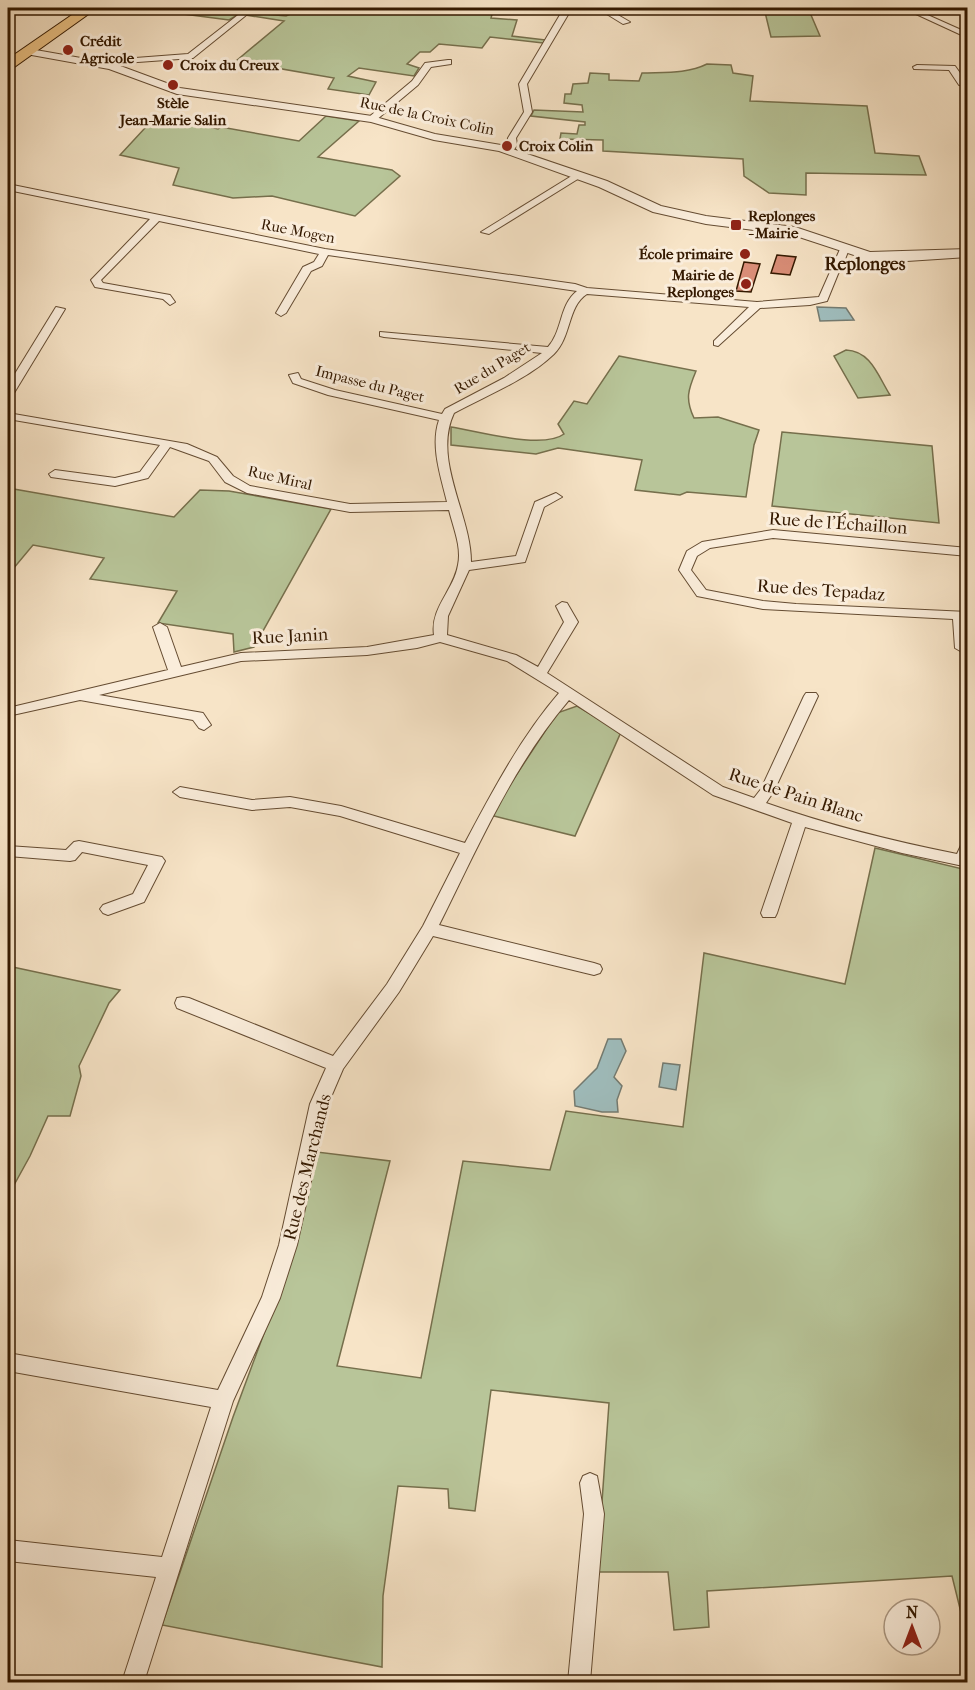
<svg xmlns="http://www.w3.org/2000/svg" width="975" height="1690" font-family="'IM FELL French Canon',serif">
<rect width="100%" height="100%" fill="#f7e4c7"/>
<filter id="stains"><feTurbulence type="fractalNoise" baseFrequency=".00333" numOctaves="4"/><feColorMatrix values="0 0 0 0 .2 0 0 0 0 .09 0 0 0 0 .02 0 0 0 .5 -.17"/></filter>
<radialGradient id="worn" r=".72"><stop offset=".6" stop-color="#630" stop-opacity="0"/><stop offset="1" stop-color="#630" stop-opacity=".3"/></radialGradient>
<g fill="#b8c599" stroke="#766f4c" stroke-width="1.5">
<path d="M137,8L245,10L244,12L286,16L304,8H443L493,11L491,18L517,20L512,36L546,40L543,43L490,37L482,48L439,44L430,52H420L407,64L419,68L414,76L359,68L348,76L376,82L369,95L328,89L334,78L236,61L284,21L239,14L229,20Z"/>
<path d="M764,8H808L820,36L771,37Z"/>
<path d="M707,64L731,65L733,73L753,76L750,101L867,106L875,153L919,156L926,175L806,173V195L769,193L744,176L743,159L603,151V140L560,139L561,133L577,134L579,125H585V122L531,116L534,110L583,112L582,105L564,103L565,94H571L573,84L588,83L590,73L609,74V80L639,81L642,73C664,72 687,74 707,64Z"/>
<path d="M157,115L218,129L221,127L299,141L326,116L359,121L318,157L392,170L400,176L355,216L272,196L233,198L173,185L179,168L120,155Z"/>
<path d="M846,350C871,351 878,376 890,395L858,398L834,356Z"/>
<path d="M619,356L696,371C688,390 685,399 694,418L718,417L759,430L754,445L746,497L687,492L680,495L635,490L642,460L558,448L536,454L451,445V427C478,431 543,450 564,434L558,424L574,401L587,404Z"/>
<path d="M782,432L932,446L939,523L772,506Z"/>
<path d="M8,488L174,517L200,490L229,491L331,509L254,647L234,652L233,634L158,623L177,591L90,579L104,558L33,545L8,575Z"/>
<path d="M577,706L621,732L575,836L490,815L557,713Z"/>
<path d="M875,848L967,870V1637L952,1576L707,1591L709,1627L674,1630L668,1572H597L609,1403L491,1390L475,1511L449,1508L448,1489L398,1486L383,1596L382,1667L162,1625L233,1417L273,1309L317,1152L390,1161L337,1366L421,1378L463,1161L550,1170L566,1111L683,1127L704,953L845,984Z"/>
<path d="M8,966L120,990L109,1003L79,1066L81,1076L70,1116H48L30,1156L8,1196Z"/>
</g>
<g fill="#9fbdbd" stroke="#747b71" stroke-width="1.5">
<path d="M817,307L846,308L854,320L820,321Z"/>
<path d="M608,1039H621L626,1051L614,1077L622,1086L617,1100L618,1112H602L575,1106L574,1091L597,1068Z"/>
<path d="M663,1063L680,1065L676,1090L659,1087Z"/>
</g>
<g fill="#d98d77" stroke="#341900" stroke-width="1.5">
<path d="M777,255L796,257L790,275L771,273Z"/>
<path d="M744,262L760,264L751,292L736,291Z"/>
</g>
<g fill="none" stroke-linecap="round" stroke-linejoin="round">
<g stroke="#654c32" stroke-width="2">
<g id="minor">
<path d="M247,8H255L193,58L124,63L111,68L107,66L122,59L188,54Z"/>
<path d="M564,8H572L527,84L532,112L516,138L517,145L512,153H506L508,138L524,112L519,84Z"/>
<path d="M597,8H606L630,22L623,24Z"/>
<path d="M903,8H912L968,33V38Z"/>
<path d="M448,60H451V64L431,67L418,85L375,121H369V117L412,81L425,63Z"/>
<path d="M917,65L955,66L965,80H968V86L959,85L949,70L914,69L913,67Z"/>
<path d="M578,172L583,175L581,177L489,234L481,232Z"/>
<path d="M8,184L325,249L575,284L587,288L757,302L819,297L841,247L849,249L844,262L873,254V258L840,269L827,301L810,305L760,308L718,346L714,345V341L749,307L587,294C567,307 572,336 554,354C527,380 487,395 454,413C432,460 471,514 471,562L516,556L535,502L556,493L562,497L544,507L525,562L469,570L448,616L447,635L516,655L538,667L564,622L556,606L562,602L567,603L578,622L547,673L723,787L754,798L761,789L804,696L806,693H816L818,696L774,791L766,803C828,825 892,841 957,854L963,841L968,840V867L902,853L805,827L777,913L775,917H763L761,913L792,823L713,795L569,700C513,765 477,849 439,925L594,963L600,965L602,969L600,973L594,975L433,936L399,992L343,1069L328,1104L297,1245L280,1298L233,1401L144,1682H122L156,1577L8,1561V1540L162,1557L211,1407L8,1371V1353L218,1390L262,1297L279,1245L310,1104L326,1068L177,1008L175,1003L177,998L183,997L189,998L333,1056L387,984L423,926L460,853L340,816L290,807L252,810L180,797L173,792L180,787L252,800L290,797L341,806L465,843C492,792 521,737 559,693L507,661L440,642L417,648L367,655L241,661L99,695L203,713L211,725L204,730L199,728L193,720L80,700L8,716V708L168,670L153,627L160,623L167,627L181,667L241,653L367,647L434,635C430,608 454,590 458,565C462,547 453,527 449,510L350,512L247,493L225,482L209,461L170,447L148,478L115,486L51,477L49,474L55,470L115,478L140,472L160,445L8,419V413L187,444L217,457L233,476L250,486L350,504L447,502C441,477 430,446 439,420L328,395L293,383L289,375L298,373L301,379L335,390L442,414L445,409L504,378L542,353L384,337L380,336V332L548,347C563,330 559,305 577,291L328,255L322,266L311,271L286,313L281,316L276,313L303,267L314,262L319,254L159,221L101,280L103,283L170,295L175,302L170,305L163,299L95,287L91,280L150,219L8,190Z"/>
<path d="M56,307L65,309L14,393L8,396V385Z"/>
<path d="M773,530L968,548V556L773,538L710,548L697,556L691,570L706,590L763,601L796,604L968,612V650L962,652L955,648L953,619L763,609L697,596L679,570L687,551L702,542Z"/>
<path d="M79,841L162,857L165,861L144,902L108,915L103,913L100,909L103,905L133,894L148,865L82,852L75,860L70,861L8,856V846L66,850L74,842Z"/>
<path d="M590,1473L597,1476L604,1514L590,1682H568L584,1514L580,1483L583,1476Z"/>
</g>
</g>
<g stroke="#654c32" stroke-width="2">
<path id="tertiary" d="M30,49L115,64L180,88L372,116L435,134L501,145L607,181L661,206L706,216L795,227L870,252L968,249V257L907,261L869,260L793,235L706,224L653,212L599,187L499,151L434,140L371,122L177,94L109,69L26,54V50Z"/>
</g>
<g stroke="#341900" stroke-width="2">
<path id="primary" d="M82,8H97L13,68L8,69V59Z"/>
</g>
<use href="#minor" fill="#faeddb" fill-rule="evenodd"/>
<use href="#tertiary" fill="#faeddb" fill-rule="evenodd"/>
<use href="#primary" fill="#ecc284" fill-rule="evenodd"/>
</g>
<g fill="#8f2418" stroke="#faeddb" stroke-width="2">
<circle cx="68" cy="50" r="6"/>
<circle cx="168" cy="65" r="6"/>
<circle cx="173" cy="85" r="6"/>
<circle cx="507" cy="146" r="6"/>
<rect x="730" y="219" width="12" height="12" rx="3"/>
<circle cx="745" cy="254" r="6"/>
<circle cx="746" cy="284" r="6"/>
</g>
<g text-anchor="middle" stroke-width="6" stroke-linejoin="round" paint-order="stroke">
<g font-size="15" font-weight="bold" fill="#341900" stroke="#faeddb" text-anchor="start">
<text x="80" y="46">Crédit<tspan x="80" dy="17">Agricole</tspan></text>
<text x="180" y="70">Croix du Creux</text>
<text x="173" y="108" text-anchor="middle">Stèle<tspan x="173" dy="17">Jean-Marie Salin</tspan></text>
<text x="519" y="151">Croix Colin</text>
<text x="748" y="221">Replonges<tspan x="748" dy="17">- Mairie</tspan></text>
<text x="733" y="259" text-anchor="end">École primaire</text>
<text x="734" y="280" text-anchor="end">Mairie de<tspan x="734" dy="17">Replonges</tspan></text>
</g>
<g font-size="15" fill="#341900" stroke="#faeddb">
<text transform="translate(427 116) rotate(12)" y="5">Rue de la Croix Colin</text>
<text transform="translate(298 231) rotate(11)" y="5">Rue Mogen</text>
<text transform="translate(492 368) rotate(-31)" y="5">Rue du Paget</text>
<text transform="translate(370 384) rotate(14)" y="5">Impasse du Paget</text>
<text transform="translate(280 478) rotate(13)" y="5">Rue Miral</text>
</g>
<g font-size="18" font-weight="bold" fill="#341900" stroke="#faeddb">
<text x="865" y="270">Replonges</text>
</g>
<g font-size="18" fill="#341900" stroke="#faeddb">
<text transform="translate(838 523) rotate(4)" y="6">Rue de l'Échaillon</text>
<text transform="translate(821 590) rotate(4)" y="6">Rue des Tepadaz</text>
<text transform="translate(290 636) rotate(-3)" y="6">Rue Janin</text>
<text transform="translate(796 795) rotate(18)" y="6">Rue de Pain Blanc</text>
<text transform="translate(307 1167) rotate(-76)" y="6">Rue des Marchands</text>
</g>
</g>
<rect width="975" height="1690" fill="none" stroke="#f7e4c7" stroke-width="30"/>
<rect x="9" y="9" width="957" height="1672" fill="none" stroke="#341900" stroke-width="3"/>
<rect x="15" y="15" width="945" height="1660" fill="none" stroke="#341900" stroke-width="1.5"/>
<g transform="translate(912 1627)"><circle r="28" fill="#faeddb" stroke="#ab9883" stroke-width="1.5"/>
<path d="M0-4.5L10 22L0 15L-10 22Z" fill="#8f2418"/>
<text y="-9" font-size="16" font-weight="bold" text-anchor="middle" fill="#341900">N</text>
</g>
<rect width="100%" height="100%" filter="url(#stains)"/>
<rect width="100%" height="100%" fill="url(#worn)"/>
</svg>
